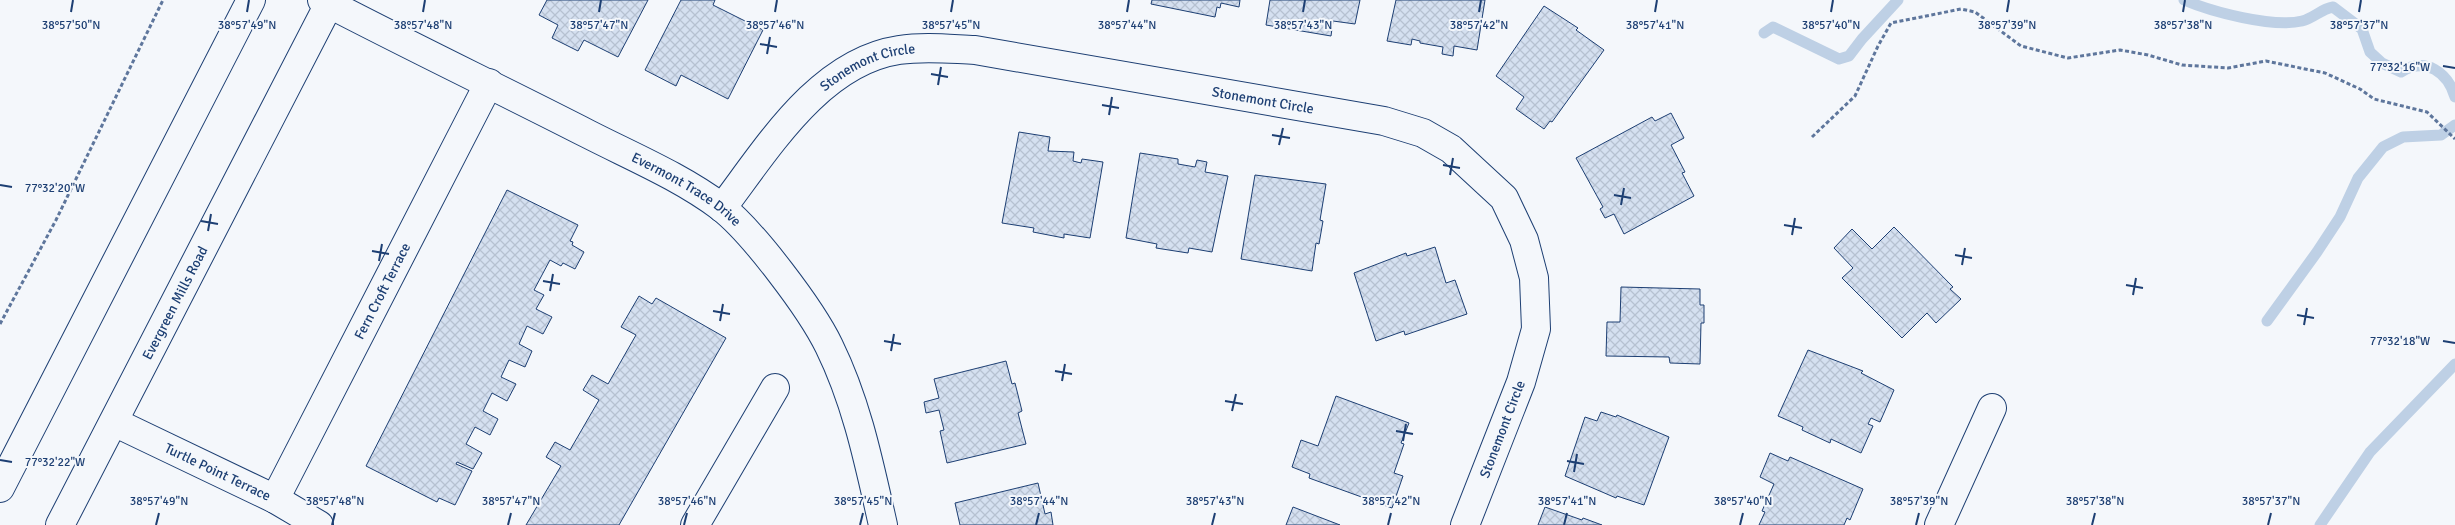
<svg xmlns="http://www.w3.org/2000/svg" width="2455" height="525" font-family="Signika,sans-serif">
<defs>
<pattern id="building-cross-hatch" width="8" height="8" patternUnits="userSpaceOnUse" patternTransform="scale(1.25)"><rect width="8" height="8" fill="#d5e0f0"/><path d="M0 0l8 8M0 8l8-8" fill="none" stroke="#b6c1d1"/></pattern>
</defs>
<rect width="100%" height="100%" fill="#f4f7fb"/>
<g fill="none" stroke-linecap="round" stroke-linejoin="round">
<g stroke="#bed0e5" stroke-width="11">
<path d="M2184,0C2212,12 2273,28 2302,21C2314,18 2321,9 2333,7L2362,29L2370,52L2382,63L2401,72C2426,56 2448,73 2455,97"/>
<path d="M1764,33L1773,27L1839,59L1849,56L1862,39L1898,0"/>
<path d="M2267,321L2317,252L2340,217L2358,178L2383,147L2403,137L2441,135L2455,125"/>
<path d="M2320,525L2370,452L2455,364"/>
</g>
</g>
<g fill="url(#building-cross-hatch)" stroke="#1d3f73">
<path d="M547,0H648L618,57L584,40L578,51L552,38L558,25L539,15Z"/>
<path d="M681,0H715L713,5L763,30L728,99L681,75L676,86L645,70Z"/>
<path d="M1152,0H1240L1239,7L1221,3L1220,8L1217,7L1215,17L1151,4Z"/>
<path d="M1270,0H1360L1355,24L1333,21L1331,36L1266,25Z"/>
<path d="M1396,0H1485L1477,50L1454,46L1453,56L1442,54L1443,47L1420,43V41L1412,39L1411,45L1387,41Z"/>
<path d="M1544,6L1578,28L1576,30L1604,50L1552,122L1550,121L1544,129L1516,109L1524,97L1496,76Z"/>
<path d="M1671,113L1684,138L1671,145L1685,172L1682,173L1694,196L1624,234L1614,214L1605,218L1600,209L1603,207L1576,158L1652,117L1655,121Z"/>
<path d="M1019,132L1050,137L1048,151L1074,152L1073,161L1081,163L1082,159L1103,162L1090,238L1064,234V238L1033,232L1034,228L1002,223Z"/>
<path d="M1140,153L1178,159V164L1195,167L1197,160L1207,162L1205,172L1228,176L1212,252L1189,248L1188,253L1156,248L1157,244L1126,238Z"/>
<path d="M1255,175L1326,184L1320,220L1323,221L1319,244L1316,243L1312,271L1241,259Z"/>
<path d="M507,190L578,225L570,241L573,242L572,245L584,252L575,269L563,263L561,266L550,260L534,290L544,295L536,309L552,317L543,334L527,326L519,344L532,351L525,367L509,360L501,377L516,384L507,401L492,393L483,411L498,419L490,435L475,427L466,444L482,453L473,469L457,462L456,464L472,471L455,505L439,498L437,502L366,466Z"/>
<path d="M1894,227L1953,287L1950,289L1961,299L1936,323L1927,313L1902,338L1842,278L1853,268L1834,248L1852,229L1872,249Z"/>
<path d="M1435,247L1446,283L1455,280L1467,314L1405,335L1404,331L1376,341L1354,273L1406,253L1407,256Z"/>
<path d="M1621,287L1700,289V305H1704V323H1701L1700,364L1670,363L1669,357L1606,356L1607,322H1620Z"/>
<path d="M639,296L652,304L656,298L726,338L619,525H526L561,466L546,457L555,442L570,450L599,400L583,390L592,375L608,384L636,335L621,327Z"/>
<path d="M1808,350L1863,371L1861,373L1894,390L1880,422L1871,418L1868,424L1873,426L1861,453L1831,439L1830,443L1802,430L1803,427L1778,416Z"/>
<path d="M1006,361L1012,384L1015,383L1022,411L1018,413L1026,444L947,463L940,431L944,430L939,410L926,413L924,402L939,398L934,379Z"/>
<path d="M1336,396L1409,423L1401,443L1404,444L1394,473L1403,476L1392,508L1309,478L1310,474L1292,467L1301,440L1318,446Z"/>
<path d="M1601,412L1616,417L1617,415L1669,437L1644,505L1617,496L1616,498L1565,476L1585,417L1597,421Z"/>
<path d="M1770,453L1788,461L1790,457L1863,489L1850,520L1847,518L1844,525H1759L1765,512L1762,511L1774,484L1760,477Z"/>
<path d="M1038,483L1045,514L1051,512L1053,525H960L955,503Z"/>
<path d="M1293,507L1340,525H1286Z"/>
<path d="M1545,507L1582,520L1583,518L1602,525H1538Z"/>
</g>
<g fill="none" stroke-linecap="round" stroke-linejoin="round">
<g stroke="#1d3f73" stroke-width="30">
<g id="minor">
<path id="s1" d="M322,0C410,46 500,89 588,134C633,157 681,177 721,207C753,232 811,309 829,346C857,403 869,463 883,525"/>
<path id="s2" d="M722,208C767,149 819,62 899,50C925,46 950,49 975,50L1384,121L1423,133L1451,149L1504,198L1524,240L1534,278L1536,329L1521,382L1465,525"/>
<path id="s3" d="M114,422L275,499L319,525"/>
<path id="s4" d="M275,499L489,83"/>
<path d="M695,525L775,388"/>
<path d="M1939,525L1992,408"/>
</g>
</g>
<g stroke="#1d3f73" stroke-width="30">
<g id="primary">
<path d="M0,488L251,0"/>
<path id="s5" d="M60,525L331,0"/>
</g>
</g>
<g stroke="#5e769c" stroke-width="3" stroke-dasharray="4 2.5" stroke-linecap="butt">
<path d="M1812,137L1855,96L1878,46L1891,23L1961,9L1975,12L2021,46L2068,58L2120,50L2148,55L2182,65L2228,68L2266,61L2325,73L2360,89L2374,99L2427,112L2455,139"/>
<path d="M0,324L56,220L163,0"/>
</g>
<use href="#minor" stroke="#f4f7fb" stroke-width="28"/>
<use href="#primary" stroke="#f4f7fb" stroke-width="28"/>
</g>
<path fill="none" stroke="#1d3f73" stroke-width="2" d="M71,12L73,0M247,12L249,0M423,12L425,0M599,12L601,0M775,12L777,0M951,12L953,0M1127,12L1129,0M1303,12L1305,0M1479,12L1481,0M1655,12L1657,0M1831,12L1833,0M2007,12L2009,0M2183,12L2185,0M2359,12L2361,0M760,44L777,47M767,54L770,37M2443,66L2455,68M931,74L948,77M938,85L941,67M1102,105L1119,108M1109,115L1112,97M1272,135L1290,138M1279,145L1283,128M1443,165L1460,168M1450,175L1453,158M0,185L12,187M1614,195L1631,198M1621,205L1624,188M201,221L218,224M1784,225L1802,228M208,231L211,214M1792,235L1795,218M372,251L389,254M1955,255L1972,258M379,261L382,244M1962,265L1965,248M543,281L560,284M2126,285L2143,288M550,291L553,274M2133,295L2136,278M713,311L730,314M2297,315L2314,318M720,321L723,304M2304,325L2307,308M884,341L901,344M2443,341L2455,343M891,351L894,334M1055,371L1072,374M1062,381L1065,364M1225,401L1243,404M1232,411L1236,394M1396,431L1413,434M1403,441L1406,424M0,460L12,462M1567,461L1584,464M1574,472L1577,454M156,525L159,513M332,525L335,513M508,525L511,513M684,525L687,513M860,525L863,513M1036,525L1039,513M1212,525L1215,513M1388,525L1391,513M1564,525L1567,513M1740,525L1743,513M1916,525L1919,513M2092,525L2095,513M2268,525L2271,513"/>
<g text-anchor="middle" stroke-width="4" stroke-linejoin="round" paint-order="stroke">
<g font-size="14" fill="#1d3f73" stroke="#f4f7fb">
<text dy="5" stroke="none"><textPath href="#s2" startOffset="208">Stonemont Circle</textPath></text>
<text dy="5" stroke="none"><textPath href="#s2" startOffset="612">Stonemont Circle</textPath></text>
<text dy="5" stroke="none"><textPath href="#s1" startOffset="411">Evermont Trace Drive</textPath></text>
<text dy="5" stroke="none"><textPath href="#s4" startOffset="234">Fern Croft Terrace</textPath></text>
<text dy="5" stroke="none"><textPath href="#s5" startOffset="250">Evergreen Mills Road</textPath></text>
<text transform="translate(1502 429) rotate(-69)" y="5">Stonemont Circle</text>
<text dy="5" stroke="none"><textPath href="#s3" startOffset="115">Turtle Point Terrace</textPath></text>
</g>
</g>
<g font-size="12" text-anchor="middle" fill="#1d3f73" stroke="#f4f7fb" stroke-width="4" stroke-linejoin="round" paint-order="stroke">
<text x="71" y="29">38°57'50"N</text>
<text x="247" y="29">38°57'49"N</text>
<text x="423" y="29">38°57'48"N</text>
<text x="599" y="29">38°57'47"N</text>
<text x="775" y="29">38°57'46"N</text>
<text x="951" y="29">38°57'45"N</text>
<text x="1127" y="29">38°57'44"N</text>
<text x="1303" y="29">38°57'43"N</text>
<text x="1479" y="29">38°57'42"N</text>
<text x="1655" y="29">38°57'41"N</text>
<text x="1831" y="29">38°57'40"N</text>
<text x="2007" y="29">38°57'39"N</text>
<text x="2183" y="29">38°57'38"N</text>
<text x="2359" y="29">38°57'37"N</text>
<text x="2400" y="71">77°32'16"W</text>
<text x="55" y="192">77°32'20"W</text>
<text x="2400" y="345">77°32'18"W</text>
<text x="55" y="466">77°32'22"W</text>
<text x="159" y="505">38°57'49"N</text>
<text x="335" y="505">38°57'48"N</text>
<text x="511" y="505">38°57'47"N</text>
<text x="687" y="505">38°57'46"N</text>
<text x="863" y="505">38°57'45"N</text>
<text x="1039" y="505">38°57'44"N</text>
<text x="1215" y="505">38°57'43"N</text>
<text x="1391" y="505">38°57'42"N</text>
<text x="1567" y="505">38°57'41"N</text>
<text x="1743" y="505">38°57'40"N</text>
<text x="1919" y="505">38°57'39"N</text>
<text x="2095" y="505">38°57'38"N</text>
<text x="2271" y="505">38°57'37"N</text>
</g>
</svg>
